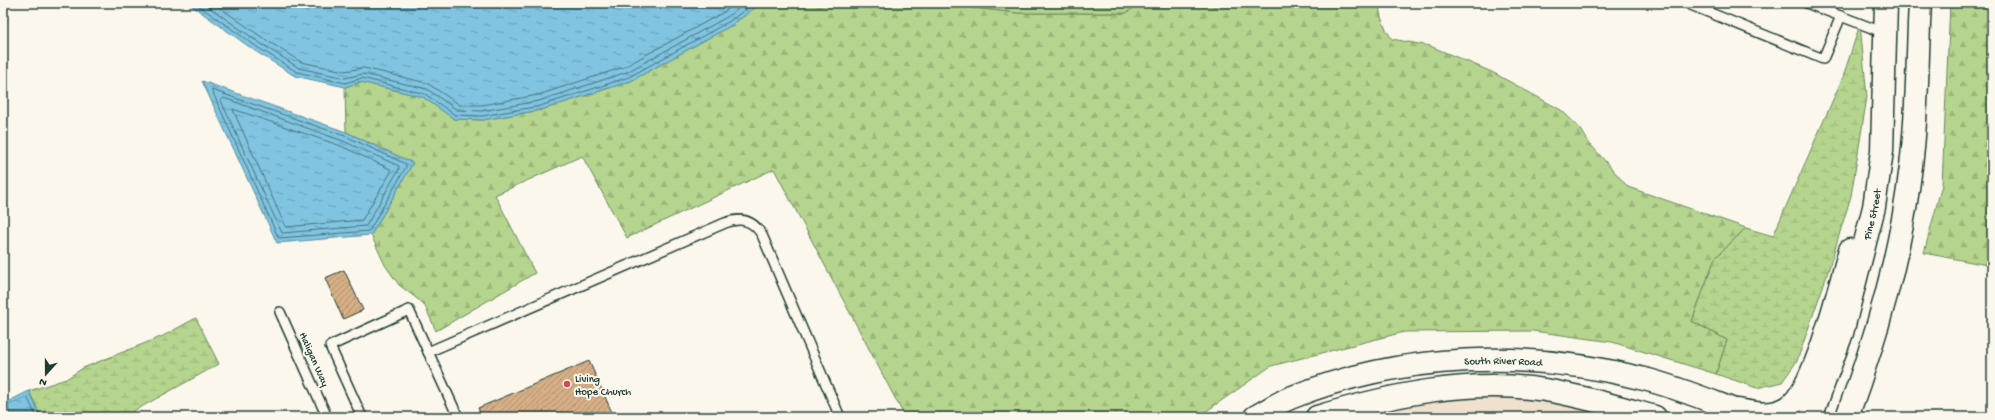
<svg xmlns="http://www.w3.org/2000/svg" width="1995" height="420" font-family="'Gochi Hand',sans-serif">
<defs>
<pattern id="forest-firs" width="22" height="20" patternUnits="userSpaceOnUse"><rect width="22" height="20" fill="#b5d48d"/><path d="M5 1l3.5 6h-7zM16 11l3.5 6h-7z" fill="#9bb77a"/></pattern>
<pattern id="wetland-marsh" width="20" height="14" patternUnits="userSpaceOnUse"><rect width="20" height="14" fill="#b5d48d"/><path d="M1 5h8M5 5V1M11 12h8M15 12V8" fill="none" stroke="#9bb77a"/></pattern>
<pattern id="water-ripples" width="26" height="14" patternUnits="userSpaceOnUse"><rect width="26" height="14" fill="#80c4e1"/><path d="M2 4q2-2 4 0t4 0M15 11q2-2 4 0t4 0" fill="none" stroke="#68a0b7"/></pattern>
<pattern id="building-hatch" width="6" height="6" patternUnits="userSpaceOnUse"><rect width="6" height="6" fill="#d6af87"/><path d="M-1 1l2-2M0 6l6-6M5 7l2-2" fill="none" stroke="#ad906f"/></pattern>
</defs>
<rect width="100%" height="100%" fill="#fbf7ec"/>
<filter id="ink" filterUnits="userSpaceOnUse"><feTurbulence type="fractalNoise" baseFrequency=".025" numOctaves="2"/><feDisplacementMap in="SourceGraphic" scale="8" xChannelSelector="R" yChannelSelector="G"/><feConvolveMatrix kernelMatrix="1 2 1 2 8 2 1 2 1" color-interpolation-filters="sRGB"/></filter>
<g filter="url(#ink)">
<path fill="#f0e1ce" d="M1455,397H1499L1543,399L1587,409L1611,417H1350L1377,409Z"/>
<g fill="url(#forest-firs)" stroke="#6a8860">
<path d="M761,3H932L1018,13H1126L1140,3H1380C1378,15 1385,29 1392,39L1430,46L1492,72L1561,110L1580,128L1590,144L1628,187L1746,228L1715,258L1692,321L1727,340L1716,374L1612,342L1533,331L1404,332L1271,366L1198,417H905L774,169L627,238L582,156L495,195L535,273L436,331L424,304L399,285L385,265L371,235L413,163L346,132L345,87L361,82L423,97L454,119L483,120L541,110L631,81L732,25Z"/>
<path d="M1950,3H1992V266L1924,253L1942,185Z"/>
</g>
<g fill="url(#wetland-marsh)" stroke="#6a8860">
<path d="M1860,24L1867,97L1851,196L1826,278L1797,361L1782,382L1757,388L1716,374L1727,340L1692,321L1715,258L1746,228L1773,236L1843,77Z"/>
<path d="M196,318L219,364L123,417H41L29,391L66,379L83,368L163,336Z"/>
</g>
<path fill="#b5d48d" stroke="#6a8860" d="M932,3H1140L1126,13H1018Z"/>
<g fill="url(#water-ripples)" stroke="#598e9c">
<path d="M188,3H761L732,25L631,81L541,110L483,120L454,119L423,97L361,82L345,87L295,76L255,51Z"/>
<path d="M202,81L346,132L413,163L371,235L277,243Z"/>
<path d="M29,391L41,417H3V404Z"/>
</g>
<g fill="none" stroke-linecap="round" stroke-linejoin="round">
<g stroke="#467379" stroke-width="1">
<path d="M195,3L257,47L297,72L345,83L362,78L425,94L455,115L482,116L540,106L629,77L730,21L754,3"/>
<path d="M203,3L260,43L299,68L345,78L363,74L427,89L457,110L482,111L539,101L627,72L727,17L746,3"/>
<path d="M213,3L263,38L301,62L344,71L364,68L427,83L460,105H482L538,95L624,67L724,12L736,3"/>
<path d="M212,90L345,136L406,164V167L369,231L279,238Z"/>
<path d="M224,98L343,141L399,166V169L366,226L282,233L221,101Z"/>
<path d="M233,109L341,146L390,169L391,172L362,220L286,227Z"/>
<path d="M3,407L27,397L37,417"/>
</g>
</g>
<g fill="url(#building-hatch)" stroke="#1f3d34">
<path d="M344,270L363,310L343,319L325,278Z"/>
<path d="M589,361L614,417H482L478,408Z"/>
</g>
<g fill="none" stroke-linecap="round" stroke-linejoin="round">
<g stroke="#1f3d34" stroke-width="12">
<g id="lane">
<path d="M1686,3L1823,59L1841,16"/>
<path d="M1806,3L1885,33"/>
<path d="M280,312L327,417"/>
<path d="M428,352L725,223C741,217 753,220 762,235L840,417"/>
<path d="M362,417L330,346L409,310L458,417"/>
</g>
</g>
<g stroke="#1f3d34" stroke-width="25">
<g id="secondary">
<path d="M1738,410C1755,413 1771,417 1787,408C1815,393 1840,283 1850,250"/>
<path id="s1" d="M1255,417C1266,411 1278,403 1290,398C1401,353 1528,349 1644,379C1681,388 1717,404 1753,417"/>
<path d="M1317,417C1390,395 1469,378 1545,390C1582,396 1619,407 1655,417"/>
<path id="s2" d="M1811,417L1842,333L1874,207L1882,151L1886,3"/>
<path d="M1847,417C1877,335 1901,253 1911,166C1918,112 1917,57 1920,3"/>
</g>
</g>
<use href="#lane" stroke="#fbf7ec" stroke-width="9"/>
<use href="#secondary" stroke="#fbf7ec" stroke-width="22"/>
</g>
</g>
<circle fill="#d1495b" stroke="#fbf7ec" stroke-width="1.5" cx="567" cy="384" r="4"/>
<g text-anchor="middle" stroke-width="4" stroke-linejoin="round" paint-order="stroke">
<g font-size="11" fill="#1f3d34" stroke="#fbf7ec">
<text dy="4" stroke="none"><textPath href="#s2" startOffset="212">Pine Street</textPath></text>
<text transform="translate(315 359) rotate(66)" y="4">Haligan Way</text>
<text dy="4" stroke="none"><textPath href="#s1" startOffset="258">South River Road</textPath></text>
</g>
<g font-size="11" fill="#1f3d34" stroke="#fbf7ec" text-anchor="start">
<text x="575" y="382">Living<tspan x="575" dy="13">Hope Church</tspan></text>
</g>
</g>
<rect width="1995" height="420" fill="none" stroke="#fbf7ec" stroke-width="16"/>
<rect x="8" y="8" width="1979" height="404" fill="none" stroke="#1f3d34" stroke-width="1.5" filter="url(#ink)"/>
<g transform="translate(46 374) rotate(201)" stroke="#fbf7ec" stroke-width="3" paint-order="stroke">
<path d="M0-3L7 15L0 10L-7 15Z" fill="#1f3d34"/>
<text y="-6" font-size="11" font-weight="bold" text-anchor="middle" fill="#1f3d34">N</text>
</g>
</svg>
